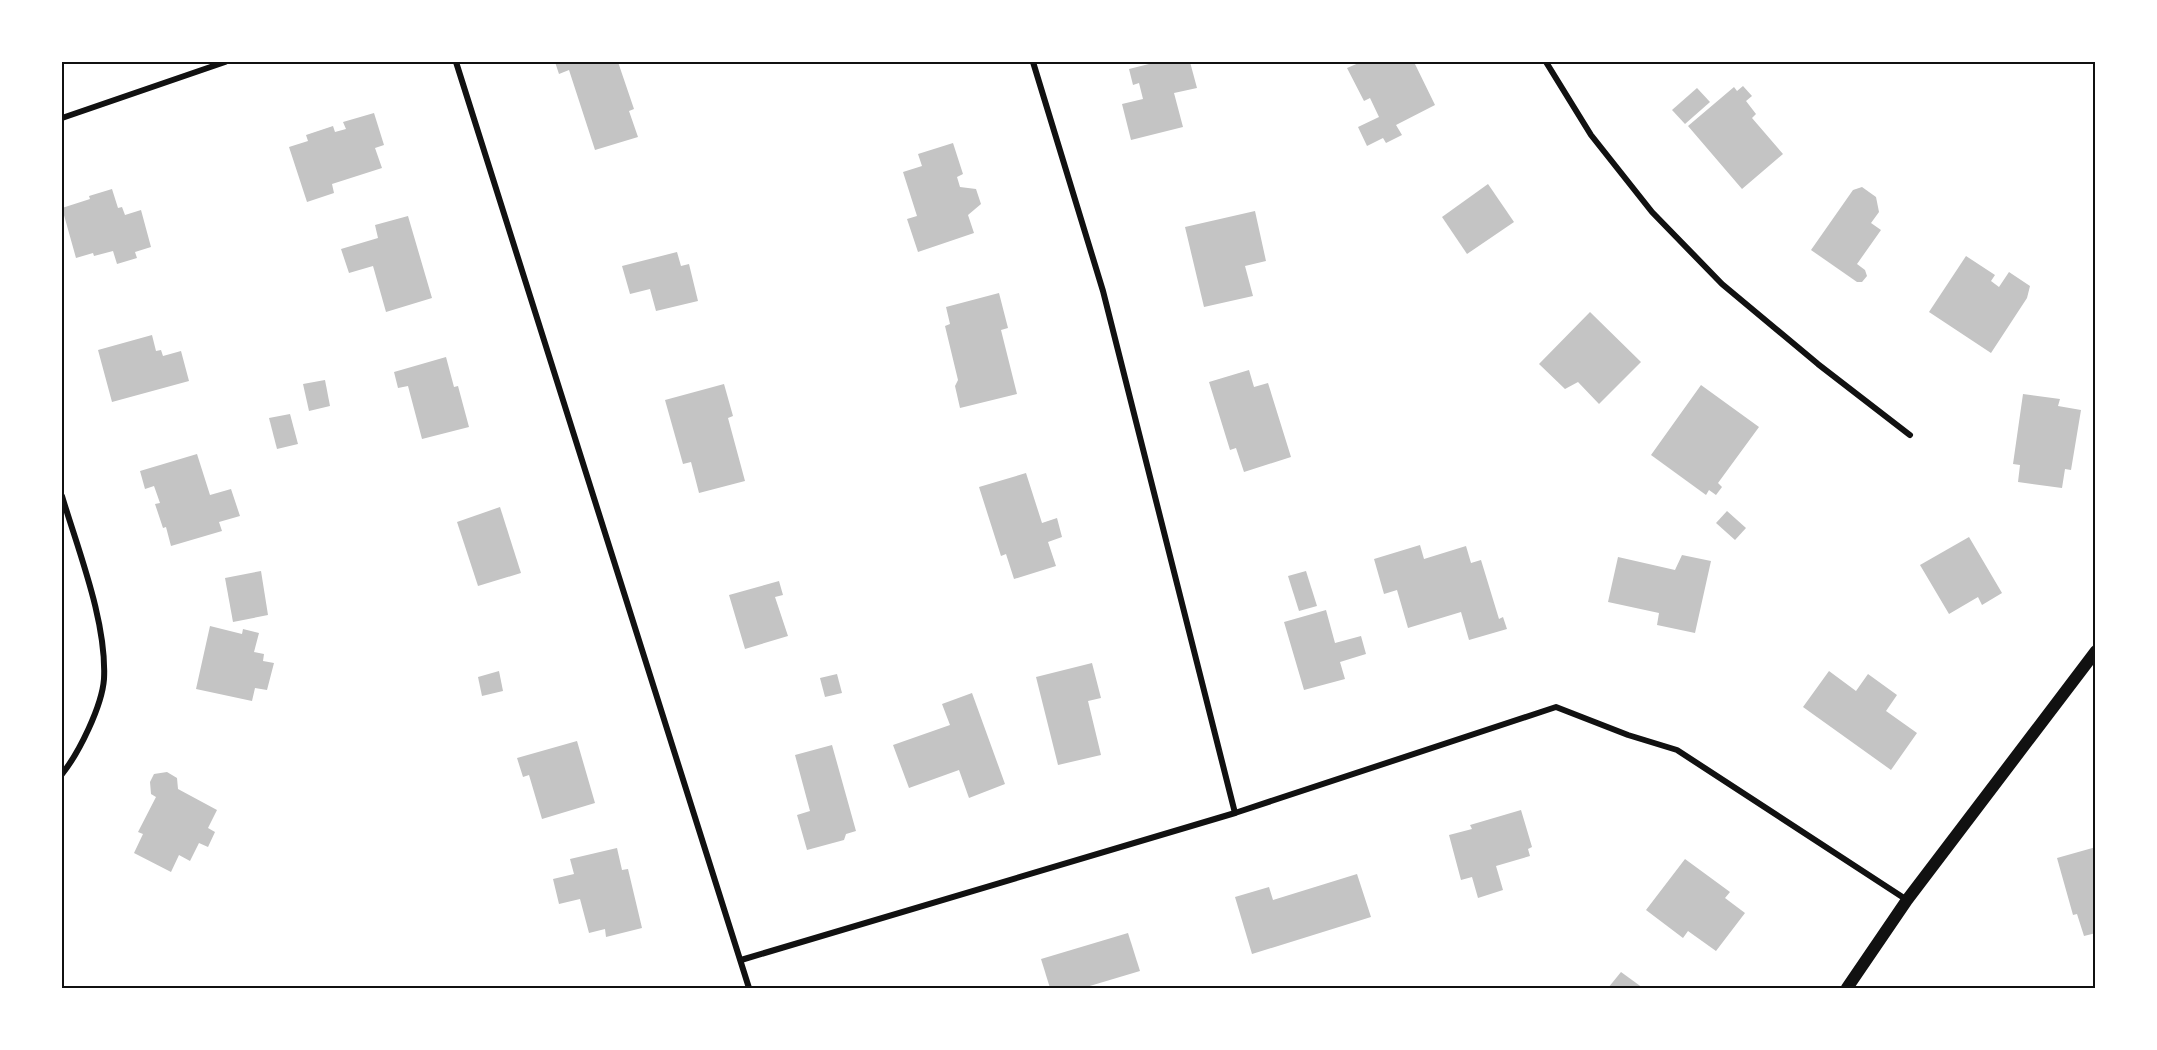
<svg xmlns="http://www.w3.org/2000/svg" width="2157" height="1050" font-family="'Fira Sans Condensed',sans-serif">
<rect width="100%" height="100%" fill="#fff"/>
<g fill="#c4c4c4">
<path d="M555,62H618L634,109L629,111L638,137L595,150L569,70L559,74Z"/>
<path d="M1157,62H1190L1197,88L1174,93L1183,127L1131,140L1122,104L1143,99L1139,83L1133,85L1129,69Z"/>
<path d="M1361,62H1414L1435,105L1396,125L1402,135L1386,143L1383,138L1367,146L1358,127L1379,117L1370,98L1364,101L1347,68Z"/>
<path d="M1743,86L1752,96L1746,101L1756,114L1752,118L1783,154L1742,189L1688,126L1734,87L1737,91Z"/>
<path d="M1697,88L1710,102L1685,124L1672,110Z"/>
<path d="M374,113L384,145L375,148L382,168L332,184L334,193L307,202L289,147L308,141L306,135L333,126L335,132L346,129L343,122Z"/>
<path d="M953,143L963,174L957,177L960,187L976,189L981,204L968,215L974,233L918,252L907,219L917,216L903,172L922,166L918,154Z"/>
<path d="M1488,184L1514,222L1467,254L1442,217Z"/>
<path d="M1862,187L1876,197L1879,212L1871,223L1881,230L1857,264L1865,270L1867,276L1862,282H1857L1811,250L1853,190Z"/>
<path d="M112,189L118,208L122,207L125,215L141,210L151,247L135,252L137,258L117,264L113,251L94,256L93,253L76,258L62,208L90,199L89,196Z"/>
<path d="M1255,211L1266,261L1245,266L1253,296L1204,307L1185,227Z"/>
<path d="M408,216L432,298L386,312L373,266L349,273L341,249L378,238L375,225Z"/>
<path d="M677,252L681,266L689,264L698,301L656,311L650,289L630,294L622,266Z"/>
<path d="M1966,256L1995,275L1991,281L1999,287L2009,272L2030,286L2027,298L1991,353L1929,312Z"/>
<path d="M999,293L1008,328L1001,330L1017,394L960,408L955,386L958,380L945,326L950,324L946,307Z"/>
<path d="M1590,312L1641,362L1599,404L1578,382L1565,389L1539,364Z"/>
<path d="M152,335L156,351L161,350L163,356L181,351L189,381L112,402L98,350Z"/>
<path d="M446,357L454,387L458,386L469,427L422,439L408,386L398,388L394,372Z"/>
<path d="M1249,370L1254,387L1268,383L1291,457L1244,472L1236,448L1230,450L1209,382Z"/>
<path d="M325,380L330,406L309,411L303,384Z"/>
<path d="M724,384L733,416L728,418L745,481L699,493L691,462L683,464L665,400Z"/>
<path d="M1701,385L1759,427L1718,483L1722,487L1716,495L1709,490L1706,495L1651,455Z"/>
<path d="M2023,394L2060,399L2058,406L2081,410L2071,470L2065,469L2062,488L2018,482L2020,465L2013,464Z"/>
<path d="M290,414L298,444L277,449L269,418Z"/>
<path d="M197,454L210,495L231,489L240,516L219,522L222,531L171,546L166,527L163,528L155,504L160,503L154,486L145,489L140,471Z"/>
<path d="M1026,473L1042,523L1057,518L1062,537L1048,542L1056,566L1014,579L1006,554L1001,556L979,487Z"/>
<path d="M500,507L521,573L478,586L457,522Z"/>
<path d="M1727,511L1746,528L1735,540L1716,523Z"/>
<path d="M1969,537L2002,593L1982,605L1978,597L1949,614L1920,565Z"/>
<path d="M1420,545L1424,559L1466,546L1471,563L1481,560L1499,619L1503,617L1507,629L1469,640L1461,612L1408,628L1397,590L1384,594L1374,559Z"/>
<path d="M1682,555L1711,561L1695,633L1657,625L1659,613L1608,602L1618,557L1675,570Z"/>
<path d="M261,571L268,615L233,622L225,578Z"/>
<path d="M1306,571L1317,606L1299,611L1288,576Z"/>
<path d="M779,581L783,595L775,597L788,636L745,649L729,595Z"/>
<path d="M1326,610L1335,643L1361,636L1366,654L1340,662L1345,679L1304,690L1284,622Z"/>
<path d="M210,626L242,634L243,629L259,633L254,652L264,654L263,661L274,663L267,690L255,688L252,701L196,689Z"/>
<path d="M1092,663L1101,698L1088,701L1101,755L1058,765L1036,677Z"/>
<path d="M499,671L503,691L482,696L478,677Z"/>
<path d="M1829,671L1856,691L1868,674L1897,695L1886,711L1917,733L1891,770L1803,707Z"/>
<path d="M837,674L842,693L825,697L820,678Z"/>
<path d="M972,693L1005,784L969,798L959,770L909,788L893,745L950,725L942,704Z"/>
<path d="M577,741L595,803L542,819L529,775L523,777L517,758Z"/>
<path d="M832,745L856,831L846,834L844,840L807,850L797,815L810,811L795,755Z"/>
<path d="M167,772L177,778L178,789L217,810L208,828L215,832L208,847L199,843L190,861L179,855L171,872L134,853L143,834L138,832L156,797L151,794L150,782L154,774Z"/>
<path d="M1521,810L1532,847L1528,849L1530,856L1496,866L1503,890L1478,898L1472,877L1461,880L1449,835L1472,829L1470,825Z"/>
<path d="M2096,847V933L2084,936L2077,914L2073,915L2057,858Z"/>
<path d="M617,848L622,870L628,869L642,928L606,937L605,929L589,933L580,899L559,904L553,879L574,874L570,859Z"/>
<path d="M1685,859L1730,892L1725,898L1745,913L1716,951L1688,931L1683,938L1646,910Z"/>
<path d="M1357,874L1371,917L1252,954L1235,897L1269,887L1273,900Z"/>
<path d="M1128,933L1140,971L1083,988H1050L1041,959Z"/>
<path d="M1621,972L1643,988H1608Z"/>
</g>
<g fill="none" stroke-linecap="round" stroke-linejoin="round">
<g stroke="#111" stroke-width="6">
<path d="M456,62L749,988"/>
<path d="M1033,62L1103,291L1235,813"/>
<path d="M1546,62L1591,135L1652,212L1722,284L1818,364L1910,435"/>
<path d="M62,118L225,62"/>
<path d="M62,496C78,550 107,622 104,679C102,706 79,753 62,774"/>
<path d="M741,960L1235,813L1556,707L1628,735L1677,750L1907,900"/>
</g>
<path stroke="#111" stroke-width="12" d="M1847,988L1907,900L2096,651"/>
</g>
<rect width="2157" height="1050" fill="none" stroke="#ffffff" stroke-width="126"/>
<rect x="63" y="63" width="2031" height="924" fill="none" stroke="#111" stroke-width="2"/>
</svg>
